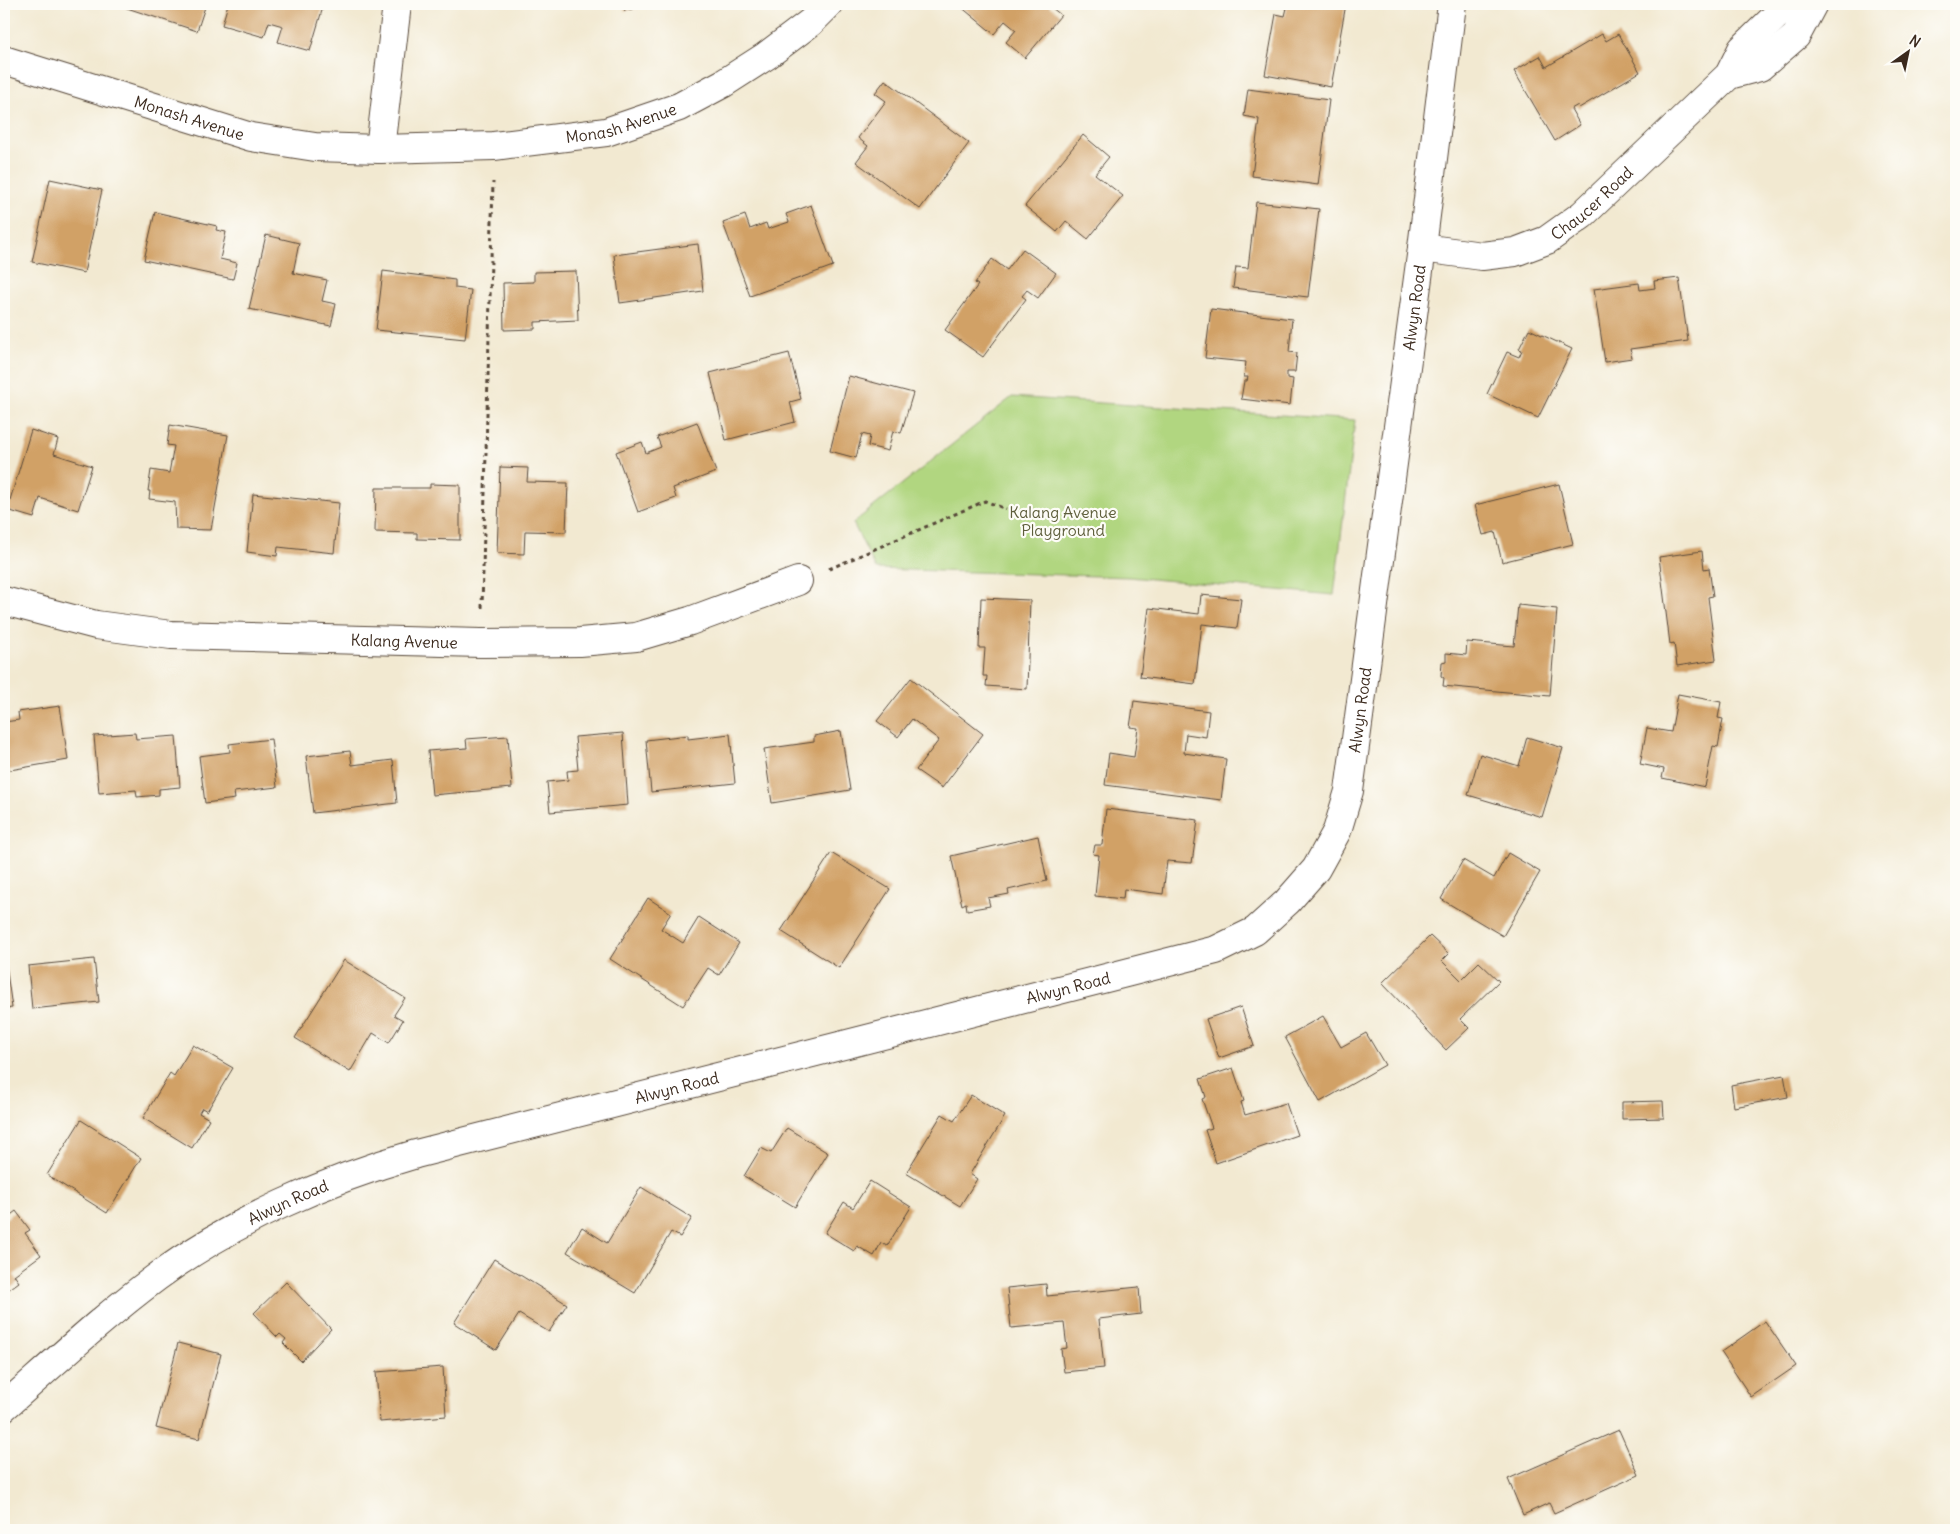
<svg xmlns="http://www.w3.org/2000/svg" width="1960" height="1534" font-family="Delius,sans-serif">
<rect width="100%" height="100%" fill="#fdfcf7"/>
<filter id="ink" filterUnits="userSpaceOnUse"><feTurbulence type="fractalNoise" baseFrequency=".02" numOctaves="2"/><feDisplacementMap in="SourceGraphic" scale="10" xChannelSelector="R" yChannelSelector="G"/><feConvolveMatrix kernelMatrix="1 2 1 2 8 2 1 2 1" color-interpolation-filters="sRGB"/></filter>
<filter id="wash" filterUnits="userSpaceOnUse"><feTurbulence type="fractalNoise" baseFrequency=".0096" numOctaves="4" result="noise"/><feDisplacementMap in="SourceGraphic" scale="20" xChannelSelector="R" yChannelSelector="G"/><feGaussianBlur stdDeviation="1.12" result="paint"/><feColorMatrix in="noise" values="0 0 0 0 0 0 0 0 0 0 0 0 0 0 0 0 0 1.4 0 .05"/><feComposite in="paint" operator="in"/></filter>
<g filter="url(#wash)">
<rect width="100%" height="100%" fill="#f2e9d1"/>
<path fill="#b1d680" stroke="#76804f" d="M1012,397L1355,420L1334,595L1129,577L876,569L853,523Z"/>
<g id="blocks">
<g fill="#d1a166">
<path d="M125,4H206L197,31L124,7Z"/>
<path d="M228,4H313L323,7L310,51L278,42L283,26L269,22L264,37L222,25Z"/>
<path d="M622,4H651L625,11Z"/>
<path d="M962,4H1047L1061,15L1025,58L1006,42L1016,30L1005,21L994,34L960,6Z"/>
<path d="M1274,4H1346L1331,87L1265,75L1276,14L1285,16L1287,8L1273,6Z"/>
<path d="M1602,34L1606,41L1618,34L1640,72L1579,108L1578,105L1571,109L1580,125L1555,141L1514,71L1540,56L1546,67Z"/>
<path d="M885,80L969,143L920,209L856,162L868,146L858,138L886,101L875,93Z"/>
<path d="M1248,89L1329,100L1318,185L1252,176L1259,119L1244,116Z"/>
<path d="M1083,135L1109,157L1095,174L1123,196L1088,239L1066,221L1057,232L1025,206Z"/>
<path d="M50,179L102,190L84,273L32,262Z"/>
<path d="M1256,202L1319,209L1308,297L1233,288L1236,267L1248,268Z"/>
<path d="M811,205L833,266L750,296L723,223L745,215L750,229L766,223L768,229L789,222L786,214Z"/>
<path d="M155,212L217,226L216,230L226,232L220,259L237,263L233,279L144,260Z"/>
<path d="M266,235L299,243L293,273L327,280L322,301L336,304L331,326L249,309Z"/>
<path d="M698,244L703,291L620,303L614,255Z"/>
<path d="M1023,249L1056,273L1038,298L1027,290L1022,296L1026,299L983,357L945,330L978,285L975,283L992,259L1007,270Z"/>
<path d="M383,271L455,280V288L471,290L465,339L376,330Z"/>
<path d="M576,271L578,320L535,322V329L504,330L503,283L534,282V272Z"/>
<path d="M1679,278L1688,341L1630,349L1632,358L1605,362L1594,289L1639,283L1640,290L1655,288L1654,281Z"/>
<path d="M1211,309L1292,319L1289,352L1297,353L1295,372H1287V378L1293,379L1290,405L1241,399L1244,381H1247L1248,377H1244L1246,362L1205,358Z"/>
<path d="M1529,329L1572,349L1538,418L1487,394L1507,352L1519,357L1522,350L1519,349Z"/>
<path d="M789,353L801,399L790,402L795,422L726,440L710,373Z"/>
<path d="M849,376L913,393L901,433L893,431L888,451L868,446L870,436L862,434L856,458L830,451Z"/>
<path d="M697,422L716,472L673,488L676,498L638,512L616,452L642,442L646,453L661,447L657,437Z"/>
<path d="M170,425L228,435L211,530L176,529L175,502L149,499L150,491H148L151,470L169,473L174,446L167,445Z"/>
<path d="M31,430L58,439L54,454L92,466L78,510L40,498L34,518L7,510Z"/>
<path d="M500,467L528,468L527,482L568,483L566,532L525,531L524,554L497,553Z"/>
<path d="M430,484L460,485V540L417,539V533L375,532L376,488H430Z"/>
<path d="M1559,484L1573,544L1502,562L1495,532L1483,535L1475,505Z"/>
<path d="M253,494L339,503L334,553L278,547L277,556L247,552Z"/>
<path d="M1702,551L1704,569L1709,568L1713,596L1708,597L1716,660L1677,666L1674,643L1670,644L1659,557Z"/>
<path d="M1201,595L1241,599L1237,628L1202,624L1195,684L1140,677L1149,608L1199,614Z"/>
<path d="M981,598L1030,600L1027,689L986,686L987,676H983L985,648H979Z"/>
<path d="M1518,605L1557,609L1550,696L1443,686L1444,678L1441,676L1442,662L1446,661V653L1466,655L1467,642L1514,646Z"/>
<path d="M911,678L983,734L942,788L916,770L939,740L912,719L898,737L877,721Z"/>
<path d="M1678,694L1721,702L1718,718L1723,719L1718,747L1713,746L1705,787L1662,778L1664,769L1640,764L1647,728L1671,732Z"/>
<path d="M1134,701L1209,711L1206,737L1186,734L1184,753L1226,759L1221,800L1105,785L1109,753L1134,757L1138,728L1130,727Z"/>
<path d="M60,706L68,760L4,771V722L19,720L18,712Z"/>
<path d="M841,731L850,790L772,803L764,749L814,742V736Z"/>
<path d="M135,733L136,739L176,736L180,787L159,789V795L137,797L136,790L99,793L94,736Z"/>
<path d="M623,733L628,805L550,812L547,782L568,780L567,771L578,770L575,737Z"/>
<path d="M730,734L735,783L651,792L646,740L688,735V739Z"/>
<path d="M508,736L512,788L432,795L428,751L467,748L466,739Z"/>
<path d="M1527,737L1563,748L1542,817L1468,795L1480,754L1519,766Z"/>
<path d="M271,739L277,787L234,792L235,799L205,803L199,756L230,752L229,744Z"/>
<path d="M350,751L352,765L393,760L397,803L313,813L306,756Z"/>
<path d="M1106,809L1198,820L1192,863L1167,861L1163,894L1124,889L1123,899L1095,896L1099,855L1093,854L1095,845H1102Z"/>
<path d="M1038,836L1047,881L1008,890L1009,894L988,898L990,906L967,910L966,903L962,905L951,856Z"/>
<path d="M831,853L890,889L839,968L781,931Z"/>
<path d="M1508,853L1540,872L1503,936L1441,899L1463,860L1494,878Z"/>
<path d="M648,898L671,913L661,929L683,943L699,917L739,943L719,975L708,968L683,1006L610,959Z"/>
<path d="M1430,936L1449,954L1442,961L1461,980L1479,962L1499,981L1460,1019L1469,1028L1446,1050L1382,983Z"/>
<path d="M94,959L99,1002L32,1009L28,966Z"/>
<path d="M344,960L405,998L394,1015L403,1020L389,1043L373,1033L350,1072L295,1038Z"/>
<path d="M6,965L12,1008L4,1009V966Z"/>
<path d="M1241,1007L1254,1046L1219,1058L1206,1019Z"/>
<path d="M1323,1016L1341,1047L1366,1033L1385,1065L1320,1102L1285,1037Z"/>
<path d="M193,1045L233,1068L207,1111L202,1108L199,1113L209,1119L192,1148L143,1118L170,1073L174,1076Z"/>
<path d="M1233,1068L1244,1101L1241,1102L1245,1115L1286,1103L1297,1135L1216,1163L1205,1130L1212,1128L1202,1099L1206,1097L1200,1079Z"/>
<path d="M1784,1075L1788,1097L1734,1107L1731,1085Z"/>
<path d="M971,1095L1005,1116L970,1174L977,1179L960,1206L906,1173L942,1114L954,1121Z"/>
<path d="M1663,1101L1664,1118L1622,1119V1102Z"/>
<path d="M81,1120L141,1158L107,1213L47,1175Z"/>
<path d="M787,1128L828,1153L795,1207L744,1176L761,1148L771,1153Z"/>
<path d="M870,1181L911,1207L887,1246L881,1243L874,1256L857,1246L854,1251L825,1233L844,1202L853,1208Z"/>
<path d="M641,1187L692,1218L680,1237L671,1232L635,1293L567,1252L582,1227L607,1243Z"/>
<path d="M16,1211L30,1230L25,1233L41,1255L14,1275L19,1282L4,1293V1220Z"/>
<path d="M494,1259L567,1304L549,1332L519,1314L496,1350L454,1323Z"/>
<path d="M286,1282L331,1329L301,1361L283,1343L286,1339L280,1334L277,1337L254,1313Z"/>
<path d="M1046,1284L1047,1296L1139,1287L1141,1314L1099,1319L1104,1368L1064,1372L1061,1349L1067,1348L1064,1323L1011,1328L1007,1288Z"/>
<path d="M1765,1321L1796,1366L1751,1397L1721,1352Z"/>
<path d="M178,1343L221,1354L199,1439L156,1428Z"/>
<path d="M443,1367L446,1416L380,1422L376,1372Z"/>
<path d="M1619,1430L1639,1475L1554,1513L1549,1503L1523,1515L1508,1479Z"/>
</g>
</g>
</g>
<g filter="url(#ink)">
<use href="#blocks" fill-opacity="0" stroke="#564739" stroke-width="1"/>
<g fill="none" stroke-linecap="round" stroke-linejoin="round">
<g stroke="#564739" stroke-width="30">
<g id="minor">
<path id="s1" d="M4,60L251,137L315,147L380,149L494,146L606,132L679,107L724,83L766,56L811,22L829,4"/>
<path d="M1729,75L1760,67L1796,36L1813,4"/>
<path d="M380,149L397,4"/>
<path id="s2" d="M1422,248L1482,256L1515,252L1547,240L1582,215L1729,75L1742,49L1780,12L1810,6"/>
<path id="s3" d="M4,601L96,625L171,635L481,643L580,642L636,637L690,621L798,581"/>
<path id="s4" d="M4,1407C54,1363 103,1317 157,1277C231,1222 328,1179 416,1154L1216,950L1255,931L1287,902L1316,869L1337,831L1349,791L1422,248L1452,4"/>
</g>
</g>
<g stroke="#564739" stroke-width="3" stroke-dasharray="4 4" stroke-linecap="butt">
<path d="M829,569L985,501L1006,509"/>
<path d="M482,608L493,182"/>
</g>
<use href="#minor" stroke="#fff" stroke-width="28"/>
</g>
</g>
<g text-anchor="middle" stroke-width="4.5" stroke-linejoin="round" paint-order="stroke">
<g font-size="16" fill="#3b2a1e" stroke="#fdfcf7">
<text dy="6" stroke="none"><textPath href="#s1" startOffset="194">Monash Avenue</textPath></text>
<text dy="6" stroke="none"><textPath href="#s1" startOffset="632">Monash Avenue</textPath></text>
<text dy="6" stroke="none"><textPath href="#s2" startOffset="186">Chaucer Road</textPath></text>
<text dy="6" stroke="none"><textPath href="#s4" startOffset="2018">Alwyn Road</textPath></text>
<text dy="6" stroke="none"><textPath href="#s3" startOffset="404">Kalang Avenue</textPath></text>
<text dy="6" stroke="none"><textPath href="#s4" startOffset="1612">Alwyn Road</textPath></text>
<text dy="6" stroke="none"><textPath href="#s4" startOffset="1162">Alwyn Road</textPath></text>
<text dy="6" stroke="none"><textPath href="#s4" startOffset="758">Alwyn Road</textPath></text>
<text dy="6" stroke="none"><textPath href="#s4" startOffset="352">Alwyn Road</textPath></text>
</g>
<g font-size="16" fill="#5e5e3b" stroke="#fdfcf7">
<text x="1063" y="518">Kalang Avenue<tspan x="1063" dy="18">Playground</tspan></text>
</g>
</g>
<rect width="1960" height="1534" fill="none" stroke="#fdfcf7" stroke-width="20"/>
<g transform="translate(1908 52) rotate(33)" stroke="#fdfcf7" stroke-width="4" paint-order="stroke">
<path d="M0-4L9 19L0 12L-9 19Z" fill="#3b2a1e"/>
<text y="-8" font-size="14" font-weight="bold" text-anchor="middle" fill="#3b2a1e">N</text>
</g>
</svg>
